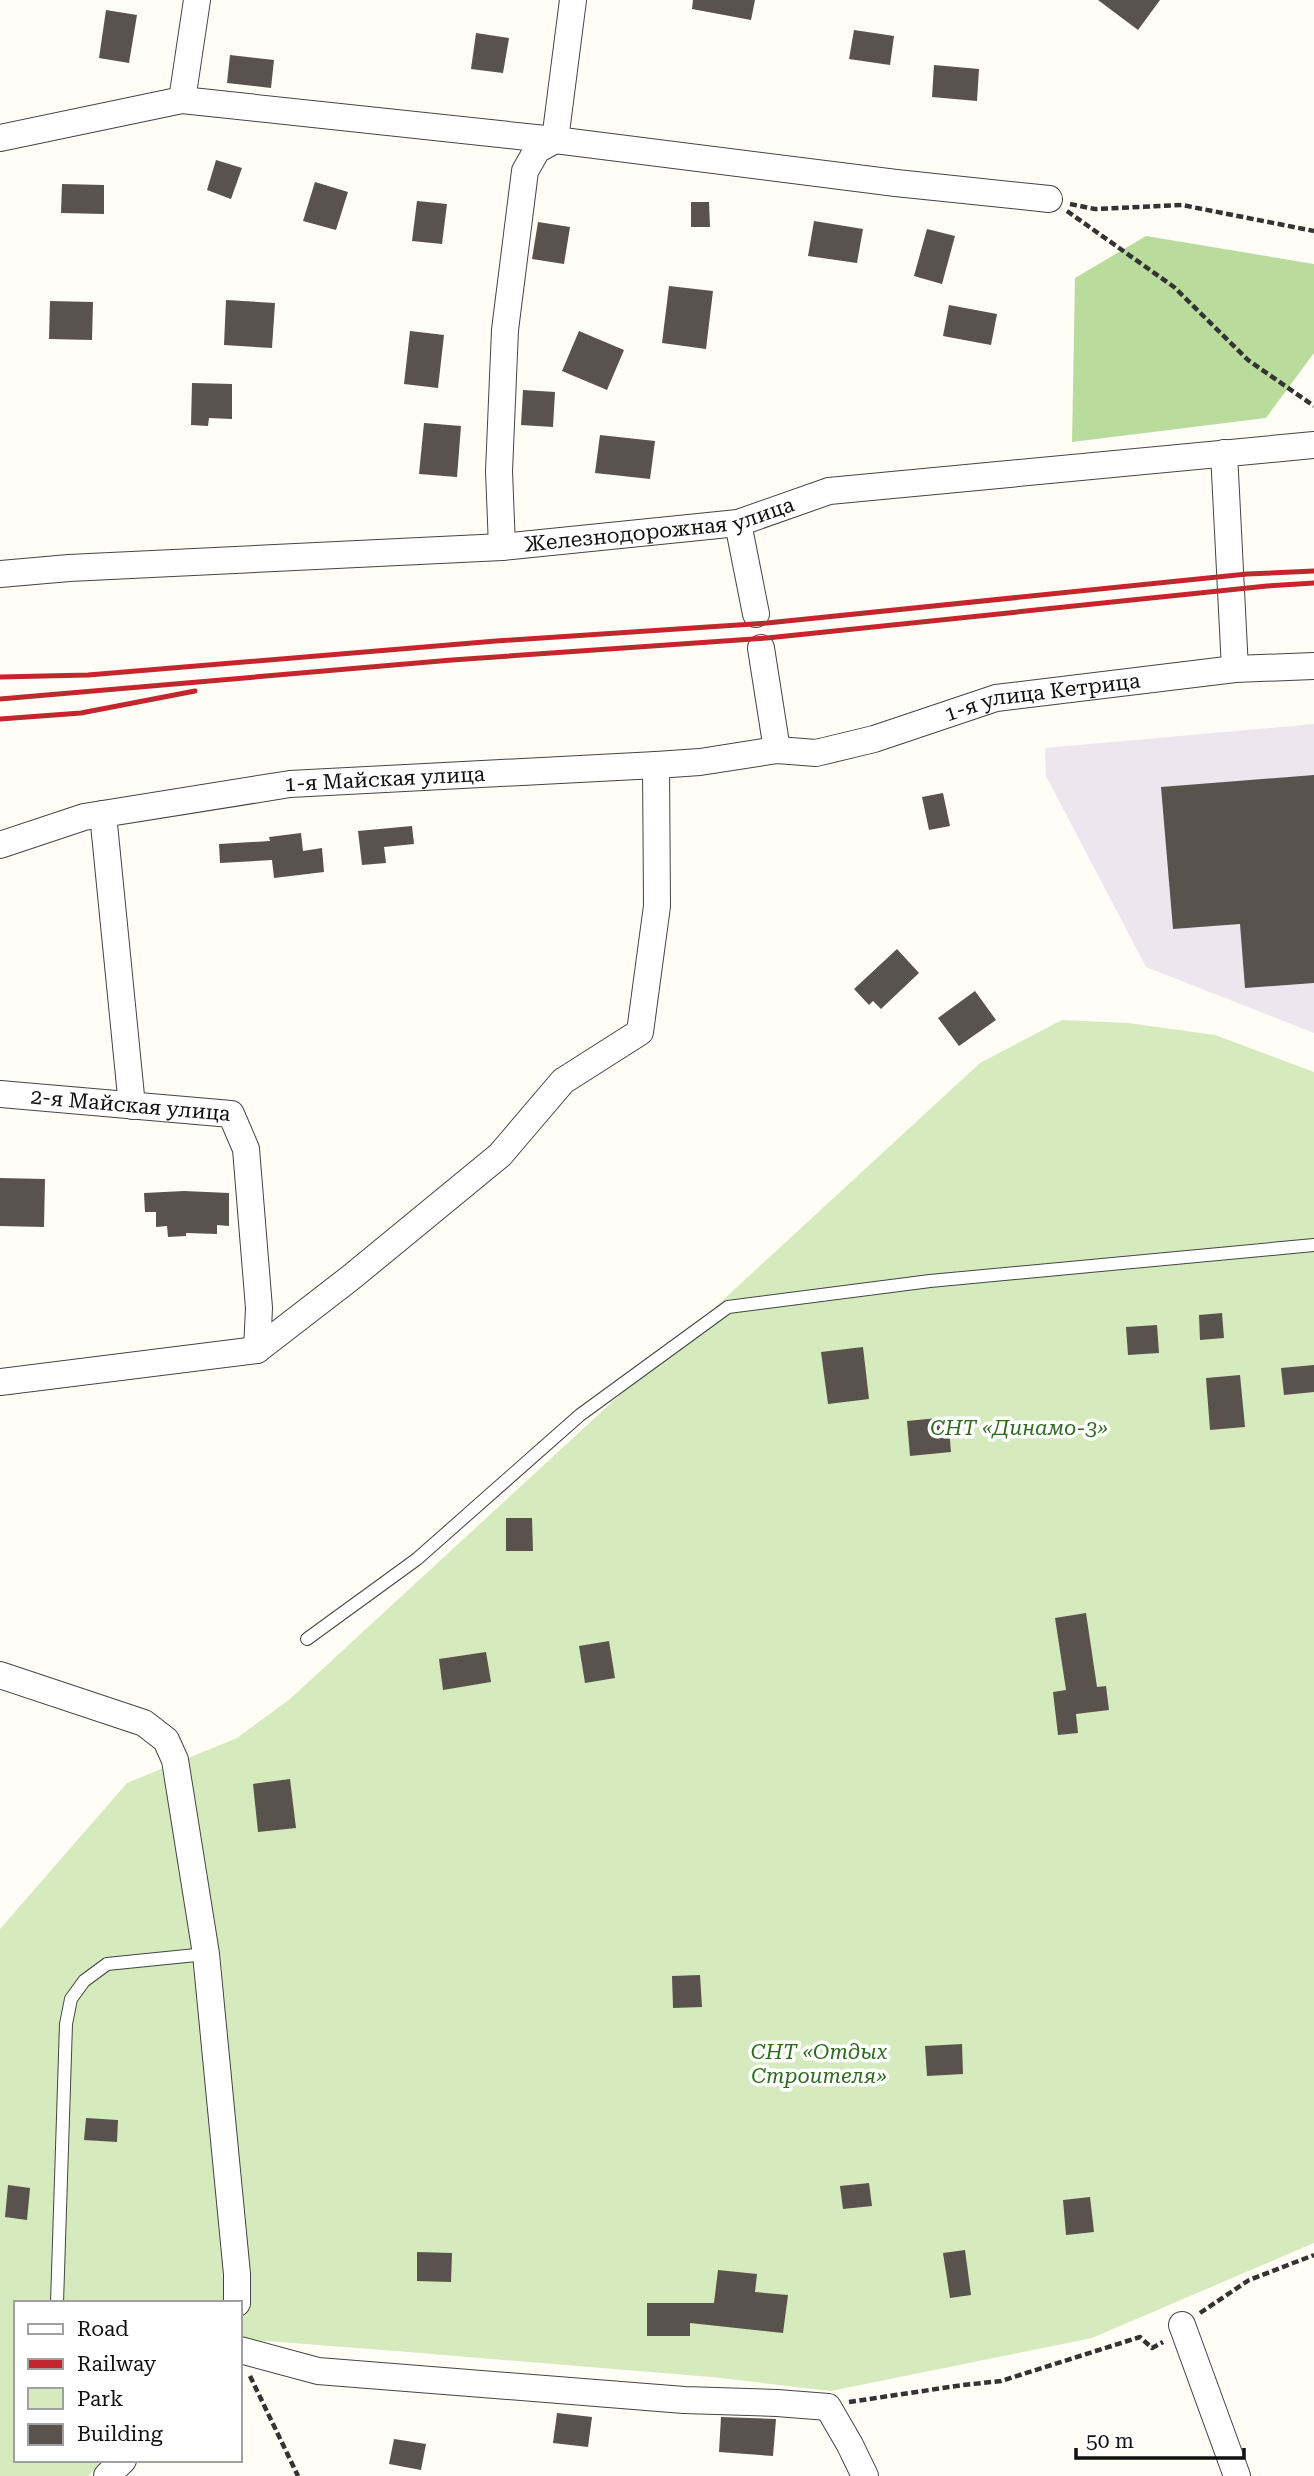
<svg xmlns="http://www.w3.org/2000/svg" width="1314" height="2476" font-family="'Roboto Serif',serif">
<rect width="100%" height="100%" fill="#fffdf5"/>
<path fill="#eee6ef" d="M1314,724V1033L1146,967L1046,776L1045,748Z"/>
<path fill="#d5ebbd" d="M1062,1020L1128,1023L1215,1035L1314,1072V2243L1092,2338L831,2391L712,2377L408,2352L267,2341L240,2344V2303H16V2460H104L88,2476H0V1929L127,1783L237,1738L290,1699L980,1063Z"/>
<path fill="#b9dc9c" d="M1146,236L1314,264V353L1266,418L1072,442L1075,278Z"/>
<g fill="#5a524d">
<path d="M693,0H755L751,20L692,9Z"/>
<path d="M1098,0H1160L1138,30Z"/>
<path d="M106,10L137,15L129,63L99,58Z"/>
<path d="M854,30L894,36L890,65L849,59Z"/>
<path d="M476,33L509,38L503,73L471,69Z"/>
<path d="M230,55L274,60L271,88L227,83Z"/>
<path d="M934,65L979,69L977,101L932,97Z"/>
<path d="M216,160L242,168L231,199L207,190Z"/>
<path d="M315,182L348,192L336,230L303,221Z"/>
<path d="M62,184L104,185V214L61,213Z"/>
<path d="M417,201L447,204L442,244L412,241Z"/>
<path d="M691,202H709L710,227H691Z"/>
<path d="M814,221L863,229L857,263L808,256Z"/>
<path d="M538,222L570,227L564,264L532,259Z"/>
<path d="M927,229L955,236L942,284L914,276Z"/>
<path d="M669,286L713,291L706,349L662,343Z"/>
<path d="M226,300L275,303L272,348L224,345Z"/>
<path d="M50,301L93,302L92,340L49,339Z"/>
<path d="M949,305L997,314L991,345L943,336Z"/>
<path d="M410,331L444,335L438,388L404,384Z"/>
<path d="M579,331L624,350L607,390L562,371Z"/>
<path d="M192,383L232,384V419L209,418L208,426L191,425Z"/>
<path d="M523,390L555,392L553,427L521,425Z"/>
<path d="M424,423L461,426L457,477L419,474Z"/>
<path d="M600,435L655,441L650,479L595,473Z"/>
<path d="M1314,775V983L1245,988L1240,924L1173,929L1161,787Z"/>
<path d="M943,793L950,826L929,830L922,797Z"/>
<path d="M412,826L414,844L384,847L386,863L362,865L358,831Z"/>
<path d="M301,833L303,851L322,848L324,872L274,878L272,860L220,863L219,844L270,841L269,837Z"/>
<path d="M897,949L919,973L881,1009L873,1001L869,1005L854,989Z"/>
<path d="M975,991L996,1020L959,1046L938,1018Z"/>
<path d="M0,1178L45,1179L44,1227L0,1226Z"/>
<path d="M184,1191L229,1193V1226L217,1225V1234L186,1233V1236L168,1237L167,1226L156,1227V1212H145L144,1193Z"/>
<path d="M1222,1313L1224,1338L1200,1340L1199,1315Z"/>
<path d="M1157,1325L1159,1353L1128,1355L1126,1327Z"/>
<path d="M863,1347L869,1399L828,1404L821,1352Z"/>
<path d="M1314,1365V1392L1284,1395L1281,1368Z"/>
<path d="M1240,1375L1245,1427L1210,1430L1206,1378Z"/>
<path d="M948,1417L951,1452L910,1456L907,1421Z"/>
<path d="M506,1518H532L533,1551H506Z"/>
<path d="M1086,1613L1097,1687L1106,1686L1109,1710L1076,1714L1078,1733L1058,1735L1053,1692L1066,1690L1055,1618Z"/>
<path d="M609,1641L615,1678L585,1683L579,1646Z"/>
<path d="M486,1652L491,1682L443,1690L439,1659Z"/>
<path d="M290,1779L296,1828L258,1832L253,1784Z"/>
<path d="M700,1975L702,2007L673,2008L672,1976Z"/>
<path d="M962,2044L963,2074L927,2076L925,2046Z"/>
<path d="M86,2118L118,2120L117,2142L84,2140Z"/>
<path d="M869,2183L872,2206L843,2209L840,2186Z"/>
<path d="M8,2185L30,2188L27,2220L5,2217Z"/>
<path d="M1090,2197L1094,2232L1066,2235L1063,2200Z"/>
<path d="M965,2250L971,2295L950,2298L943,2253Z"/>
<path d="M417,2252L452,2253L451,2282L417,2281Z"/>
<path d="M718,2270L757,2274L755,2292L788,2295L783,2333L690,2323V2336H647V2303H714Z"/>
<path d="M557,2413L592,2417L588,2447L553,2443Z"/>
<path d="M721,2417L776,2419L773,2456L719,2452Z"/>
<path d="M394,2439L426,2444L421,2470L389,2464Z"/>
</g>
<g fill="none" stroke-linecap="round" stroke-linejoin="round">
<g stroke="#444" stroke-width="14">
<g id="service">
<path d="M307,1639L417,1559L580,1415L728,1307L930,1281L1314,1245"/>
<path d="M57,2303L66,2024L71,1999L84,1981L107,1964L206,1954"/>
</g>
</g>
<g stroke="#444" stroke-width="28">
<g id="minor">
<path d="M182,100L197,0"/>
<path d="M0,138L182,100L555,140L896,183L1049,199"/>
<path d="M1224,453L1235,669"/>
<path d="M738,523L756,614"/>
<path d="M502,547L499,471L505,330L525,171L537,150L555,140L573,0"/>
<path id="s1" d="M0,574L69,568L502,547L738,523L829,491L1314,445"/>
<path d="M761,648L777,750"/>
<path d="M103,814L132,1106"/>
<path id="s2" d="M0,845L84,817L290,784L656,765L700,762L777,750L816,753L874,739L996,698L1235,669L1314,666"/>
<path id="s3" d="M0,1094L231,1114L246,1149L259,1308L257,1350"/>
<path d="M0,1382L257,1350L349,1279L500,1155L563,1081L640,1032L657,906L656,765"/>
<path d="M0,1675L144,1723L166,1740L175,1760L206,1954L237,2274V2303"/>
<path d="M1182,2325L1237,2476"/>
<path d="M240,2350L318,2371L684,2400L777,2403L828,2407L850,2445L865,2476"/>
<path d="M107,2476L123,2460"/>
</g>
</g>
<g stroke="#333" stroke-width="4.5" stroke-dasharray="7 3.5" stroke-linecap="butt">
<path d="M1070,204L1095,209L1182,205L1314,231"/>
<path d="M1067,211L1174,287L1248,360L1314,406"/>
<path d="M1200,2313L1249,2280L1314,2255"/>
<path d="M250,2376L298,2476"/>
<path d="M849,2402L963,2385L1001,2381L1140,2337L1152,2348L1163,2342"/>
</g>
<use href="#service" stroke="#fff" stroke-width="12"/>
<use href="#minor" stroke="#fff" stroke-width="26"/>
<g stroke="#c4262e" stroke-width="5">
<path d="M0,677L88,675L496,641L767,623L1247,574L1314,571"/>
<path d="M0,699L452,660L767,638L1267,586L1314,583"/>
<path d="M0,719L81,713L195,691"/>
</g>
</g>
<g text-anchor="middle" stroke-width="7" stroke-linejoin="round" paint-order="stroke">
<g font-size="21" fill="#111" stroke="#fff">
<text dy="7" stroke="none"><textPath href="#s1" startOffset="662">Железнодорожная улица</textPath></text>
<text dy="7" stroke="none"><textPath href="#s2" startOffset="1059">1-я улица Кетрица</textPath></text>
<text dy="7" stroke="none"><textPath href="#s2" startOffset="392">1-я Майская улица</textPath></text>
<text dy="7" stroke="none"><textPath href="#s3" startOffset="131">2-я Майская улица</textPath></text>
</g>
<g font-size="21" font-style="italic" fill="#2f6b1f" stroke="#fff">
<text x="1019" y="1435">СНТ «Динамо-3»</text>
<text x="819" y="2059">СНТ «Отдых<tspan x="819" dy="24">Строителя»</tspan></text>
</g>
</g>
<rect x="14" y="2301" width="228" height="161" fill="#ffffff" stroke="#a0a0a0" stroke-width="2"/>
<rect x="28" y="2324" width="35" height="10" fill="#ffffff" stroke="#a0a0a0" stroke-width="2"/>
<text x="77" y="2336" font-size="21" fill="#111111">Road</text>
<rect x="28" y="2359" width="35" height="10" fill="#c4262e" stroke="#a0a0a0" stroke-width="2"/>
<text x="77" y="2371" font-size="21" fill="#111111">Railway</text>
<rect x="28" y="2388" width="35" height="21" fill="#d5ebbd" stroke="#a0a0a0" stroke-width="2"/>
<text x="77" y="2406" font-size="21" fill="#111111">Park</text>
<rect x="28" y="2424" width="35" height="21" fill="#5a524d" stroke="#a0a0a0" stroke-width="2"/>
<text x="77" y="2441" font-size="21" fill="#111111">Building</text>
<path d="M1076 2448v10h168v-10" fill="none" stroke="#111111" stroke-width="3.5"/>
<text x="1086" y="2448" font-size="21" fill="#111111" stroke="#ffffff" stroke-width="5" paint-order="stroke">50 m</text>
</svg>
